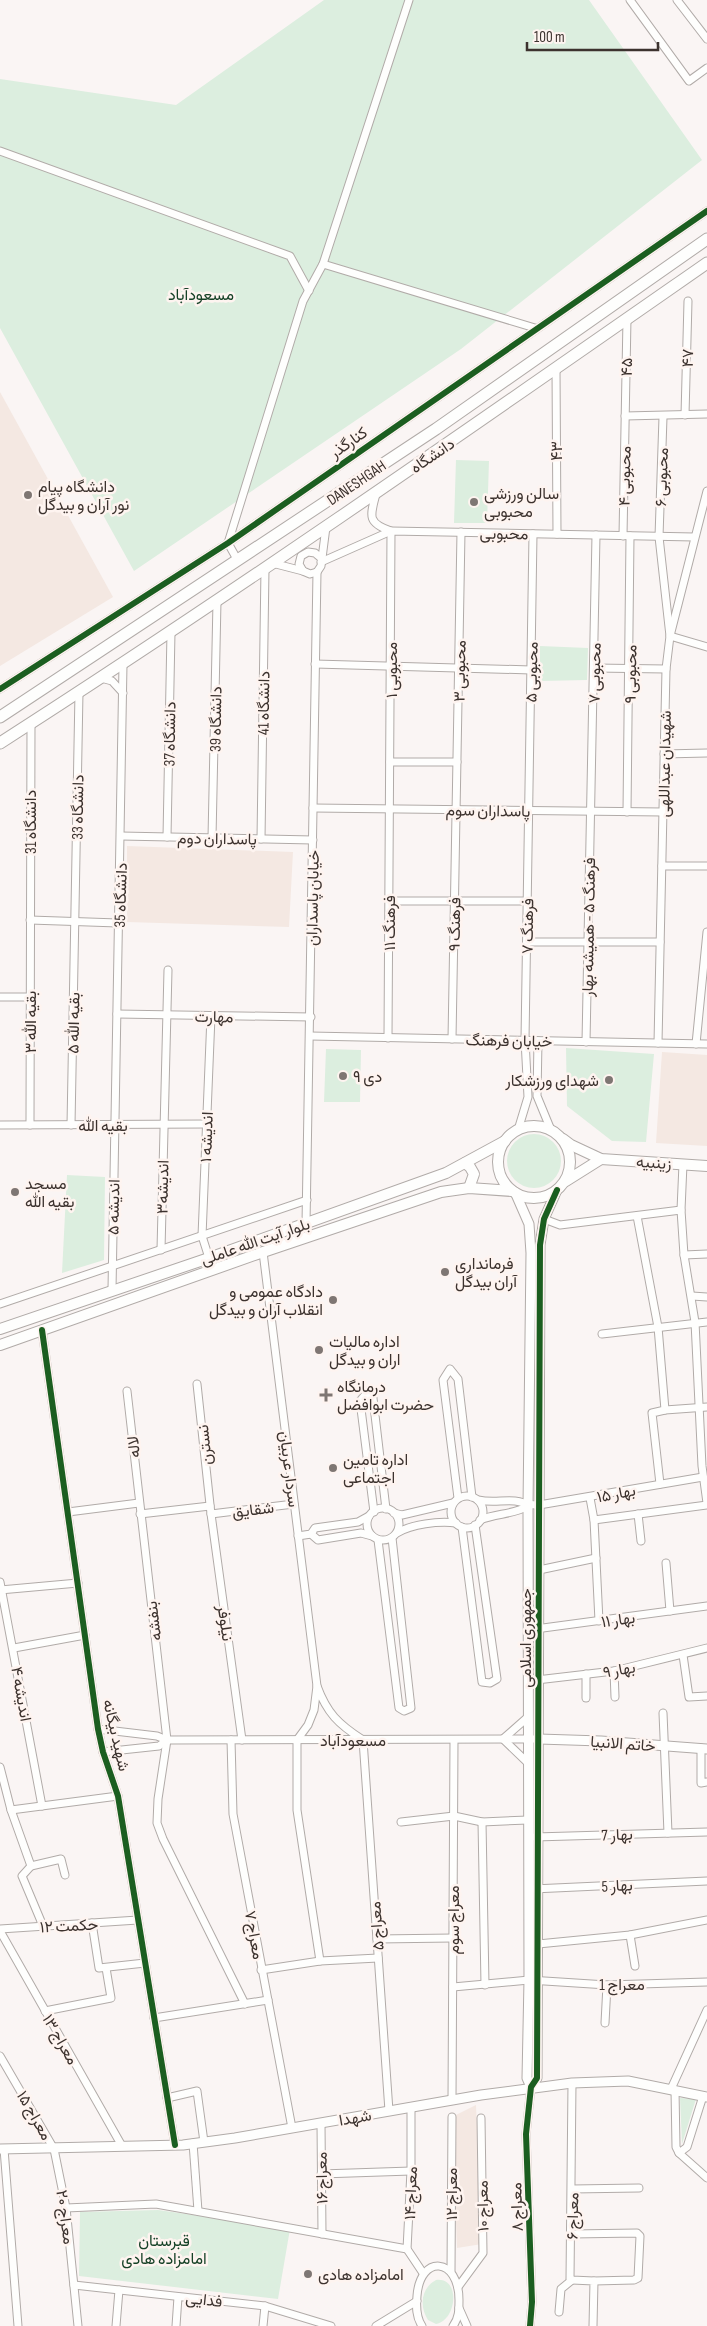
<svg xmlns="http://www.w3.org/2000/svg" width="707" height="2326" font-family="'Sofia Sans Condensed',Vazirmatn,sans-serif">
<rect width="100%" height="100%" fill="#faf5f4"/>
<g fill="#f4e8e2">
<path d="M0,392L113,597L0,666Z"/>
<path d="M127,846L293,852L289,927L127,922Z"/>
<path d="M662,1052L707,1055V1146L656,1143Z"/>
<path d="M476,2105L482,2244L457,2248L452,2117Z"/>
</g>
<g fill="#dceedf">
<path d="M324,0H589L702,160L461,349L134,571L0,328V79L176,105Z"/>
<path d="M456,460L489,461L487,523H454Z"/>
<path d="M540,646L588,648L587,680L540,681Z"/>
<path d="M566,1048L654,1054L646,1142L612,1141L567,1106Z"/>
<path d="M326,1049L361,1050L360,1102H324Z"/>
<circle cx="534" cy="1161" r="27"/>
<path d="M67,1175L105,1177L104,1260L62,1273Z"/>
<path d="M680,2098L696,2099L682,2144Z"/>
<path d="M158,2210L290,2229L278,2299L79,2276L80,2212Z"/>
<path d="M436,2280C461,2277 457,2320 436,2324L428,2320C419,2306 421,2288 436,2280Z"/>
</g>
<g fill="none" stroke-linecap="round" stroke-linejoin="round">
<g stroke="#b1aba8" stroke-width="9">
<g id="minor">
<path d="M630,0L689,81L707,68"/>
<path d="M677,0L707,39"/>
<path d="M0,151L290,256L309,291"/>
<path d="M323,264L535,328"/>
<path d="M556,368L557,534"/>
<path d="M685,415L688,301"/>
<path d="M625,416L707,414"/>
<path d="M663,417L659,537L670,636L707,647"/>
<path d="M376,494C370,516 367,523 391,531L388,1038"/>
<path d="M623,536L627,318"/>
<path d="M321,558L315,553L308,552L301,556L299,564L303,571L310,574L317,572L321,566L326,527"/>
<path d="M238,561L228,543L303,301L323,264L409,0"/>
<path d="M321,562L391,531L694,537"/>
<path d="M272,563L303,571"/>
<path d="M315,664L531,670"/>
<path d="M594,668L666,669"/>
<path d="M101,678L112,681L123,693"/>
<path d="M0,689L228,543L707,211"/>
<path d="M664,754L707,753"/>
<path d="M390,762H457"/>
<path d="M313,808L663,812"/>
<path d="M627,812L630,536"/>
<path d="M121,836L313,840"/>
<path d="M167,837L171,632"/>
<path d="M212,838L217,601"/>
<path d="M261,839L265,568"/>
<path d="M662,866H707"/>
<path d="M389,901H528"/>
<path d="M30,920L118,923"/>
<path d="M527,942H660"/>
<path d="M0,997H30"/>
<path d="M117,1014L311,1017"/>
<path d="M310,1036L707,1044"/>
<path d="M452,1039L461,532"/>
<path d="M538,1041L537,1096L551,1130"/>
<path d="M586,1042L596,535"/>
<path d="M658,1043L666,669L670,636L707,491"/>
<path d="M696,1044L707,932"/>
<path d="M0,1125L207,1124"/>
<path d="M30,1125L31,723"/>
<path d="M71,1125L79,692"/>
<path d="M518,1130L528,1097L525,1040L533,534"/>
<path d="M683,1164L681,1210L684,1255L695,1322L702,1466L707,1503"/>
<path d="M637,1216L658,1327L665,1410L652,1413L660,1484"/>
<path d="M544,1219L560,1225L681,1210"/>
<path d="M306,1224L317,572"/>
<path d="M161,1250L168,970"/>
<path d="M263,1252L317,1686"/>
<path d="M684,1255L707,1254"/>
<path d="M209,1258L202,1236L211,1016"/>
<path d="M112,1290L123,664"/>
<path d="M692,1296L707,1297"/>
<path d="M0,1304L307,1200"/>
<path d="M42,1330L98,1729L103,1752L118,1796L175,2145"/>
<path d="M602,1334L707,1322"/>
<path d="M197,1384L211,1514L242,1740"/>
<path d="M127,1391L167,1740L158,1799L157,1823L163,1839L245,2004"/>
<path d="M665,1410L707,1407"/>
<circle cx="467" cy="1512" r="16"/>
<path d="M458,1498L443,1380L450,1369L458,1379L472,1497"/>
<path d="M590,1498L594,1520L599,1621"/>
<path d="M478,1500C492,1503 502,1500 515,1501C525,1502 527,1506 539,1505L703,1477"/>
<circle cx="383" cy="1524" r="16"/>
<path d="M68,1512L139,1503"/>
<path d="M374,1512L360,1401L365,1395L373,1398L386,1509"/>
<path d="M394,1513L402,1515L453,1503"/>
<path d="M140,1514L210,1506"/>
<path d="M211,1514L294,1504"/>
<path d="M638,1514L641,1541"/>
<path d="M480,1520C496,1513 513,1515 528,1506"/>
<path d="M594,1520L707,1505"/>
<path d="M462,1527L482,1682L490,1683L497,1679L475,1525"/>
<path d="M397,1533C412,1524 438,1521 456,1523"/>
<path d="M311,1534L318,1540L361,1533L372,1536"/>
<path d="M298,1536L311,1534L315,1528L358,1522L369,1516"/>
<path d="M378,1540L399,1708L404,1711L411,1708L392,1538"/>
<path d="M666,1563L670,1611"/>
<path d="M539,1570L596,1558"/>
<path d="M0,1582L42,1806"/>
<path d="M0,1590L78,1583"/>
<path d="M528,1630L707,1606"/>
<path d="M14,1648L85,1635"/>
<path d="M683,1655L689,1697L707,1696"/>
<path d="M614,1671L615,1697"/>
<path d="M528,1681L614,1671L707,1648"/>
<path d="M586,1698V1674"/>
<path d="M663,1713L668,1833"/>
<path d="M528,1717L503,1739L529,1764"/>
<path d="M98,1729L157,1736L167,1740L539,1739"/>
<path d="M231,1740L233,1814L292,2128"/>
<path d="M701,1748V1783L707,1782"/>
<path d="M103,1752L159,1746L167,1740"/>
<path d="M0,1767L11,1810L31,1866L22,1876L43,1926"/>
<path d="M11,1810L118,1796"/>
<path d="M401,1822L454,1816L482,1822L528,1820"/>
<path d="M482,1822L485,1985"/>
<path d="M535,1837L707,1832"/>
<path d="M31,1866L61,1859L65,1875"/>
<path d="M533,1889L707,1881"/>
<path d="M92,1923L99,1968L145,1963"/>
<path d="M0,1929L138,1920"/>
<path d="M0,1931L122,2146"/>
<path d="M630,1935L635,1966"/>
<path d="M377,1939L453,1938"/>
<path d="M538,1944L630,1935L707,1920"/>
<path d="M320,1961L297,1810V1740L308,1725L314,1710L317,1686C327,1713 338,1724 363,1740L389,2111"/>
<path d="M261,1970L320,1961L378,1958"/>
<path d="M453,1987L529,1980L607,1985L707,1982"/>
<path d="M45,2011L111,1998L106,1968"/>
<path d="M154,2018L268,2000"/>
<path d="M605,2023L607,1985"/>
<path d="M0,2056L54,2149L66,2208L78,2326"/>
<path d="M572,2083L570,2279L572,2280L594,2281L593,2326"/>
<path d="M671,2089L707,2010"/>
<path d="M675,2090L676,2147L679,2153L707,2178"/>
<path d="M167,2098L197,2091L204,2142"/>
<path d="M452,2100L454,1740"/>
<path d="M411,2108V2171L407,2249L423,2273"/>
<path d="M321,2123L322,2234"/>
<path d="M193,2143L198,2211"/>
<path d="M4,2149L18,2326"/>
<path d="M679,2153L687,2147L703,2096"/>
<path d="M321,2174L411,2171"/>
<path d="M572,2189L639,2188"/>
<path d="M66,2208L156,2204L407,2249"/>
<path d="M572,2234L637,2233L640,2236L638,2278L634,2280L594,2281"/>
<path d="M451,2272L452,2117"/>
<path d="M74,2285L265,2306L331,2326"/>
<path d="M458,2287L483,2253L481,2118"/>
<path d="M459,2308L467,2326"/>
<path d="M559,2312L561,2289L572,2280"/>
<path d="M116,2326L119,2290"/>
<path d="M176,2326L178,2297"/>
<path d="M263,2326L265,2306"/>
<path d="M376,2326L417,2301"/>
<path d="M422,2326C416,2317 416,2307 417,2296C420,2254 459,2257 459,2300C459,2310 459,2318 453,2326"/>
<path d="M530,2326L532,2302L526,2134L531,2087"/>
</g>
</g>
<g stroke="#b1aba8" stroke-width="11">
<g id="tertiary">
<path d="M515,1192L529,1224L531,1253L528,1506L529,1980L527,2078L531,2087"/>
<path d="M539,1739L601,1741L707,1749"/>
<path d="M531,2087L537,2078L540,1245L544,1219L557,1190"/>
<path d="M0,2149L183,2145L235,2138L481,2095L572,2083L628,2081L707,2097"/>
</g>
</g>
<g stroke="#b1aba8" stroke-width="12">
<g id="secondary">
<circle cx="534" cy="1162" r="36"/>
<path d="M563,1139L571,1145L601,1159L707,1166"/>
<path d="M465,1163L470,1167L474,1174L469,1188"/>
<path d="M566,1181L601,1159"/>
<path d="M0,1329L209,1258L446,1173L505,1141"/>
<path d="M0,1345L263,1252L441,1192L469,1188L512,1191"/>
</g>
</g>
<g stroke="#b1aba8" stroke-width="13">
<g id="primary">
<path d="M0,717L436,429L707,239"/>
<path d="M0,743C240,589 473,426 707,263"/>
</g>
</g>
<use href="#minor" stroke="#fefefd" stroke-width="7"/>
<use href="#tertiary" stroke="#fefefd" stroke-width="9"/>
<use href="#secondary" stroke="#fefefd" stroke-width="10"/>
<use href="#primary" stroke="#fefefd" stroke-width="11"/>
<g stroke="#fef4f0" stroke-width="9">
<g id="cycleway">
<path d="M0,689L228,543L707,211"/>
<path d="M42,1330L98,1729L103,1752L118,1796L175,2145"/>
<path d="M530,2326L532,2302L526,2134L531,2087L537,2078L540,1245L544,1219L557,1190"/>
</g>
</g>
<use href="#cycleway" stroke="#1b5e20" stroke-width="6"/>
</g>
<g fill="#7e7673" stroke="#fef4f0" stroke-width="2">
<circle cx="28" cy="495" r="5"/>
<circle cx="474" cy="502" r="5"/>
<circle cx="343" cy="1076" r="5"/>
<circle cx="609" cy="1080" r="5"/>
<circle cx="15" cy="1192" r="5"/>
<circle cx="445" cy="1272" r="5"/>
<circle cx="333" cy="1300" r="5"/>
<circle cx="319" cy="1350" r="5"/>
<path d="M323.5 1387.5h5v5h5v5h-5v5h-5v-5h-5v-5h5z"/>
<circle cx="333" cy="1468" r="5"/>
<circle cx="308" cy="2274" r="5"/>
</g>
<g text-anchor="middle" stroke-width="5" stroke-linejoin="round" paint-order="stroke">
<g font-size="16" fill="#154126" stroke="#fef4f0">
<text x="201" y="300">مسعودآباد</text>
<text x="164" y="2246">قبرستان<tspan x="164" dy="18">امامزاده هادی</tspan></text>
</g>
<g font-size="16" fill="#3c322e" stroke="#fef4f0">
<text transform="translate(687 358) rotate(-89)" y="6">۴۷</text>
<text transform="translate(626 367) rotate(-89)" y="6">۴۵</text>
<text transform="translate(348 442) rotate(-35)" y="6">کنارگذر</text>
<text transform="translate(556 451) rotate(-90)" y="6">۴۳</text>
<text transform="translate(432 455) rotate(-34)" y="6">دانشگاه</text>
<text transform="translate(624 476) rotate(-89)" y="6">محبوبی ۴</text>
<text transform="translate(661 477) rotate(-88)" y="6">محبوبی ۶</text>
<text transform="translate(356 482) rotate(-34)" y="6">DANESHGAH</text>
<text transform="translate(504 533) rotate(1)" y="6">محبوبی</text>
<text transform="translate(391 670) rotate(-90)" y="6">محبوبی ۱</text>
<text transform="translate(459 671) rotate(-89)" y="6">محبوبی ۳</text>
<text transform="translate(531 672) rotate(-89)" y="6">محبوبی ۵</text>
<text transform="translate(594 673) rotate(-89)" y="6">محبوبی ۷</text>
<text transform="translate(630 674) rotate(-89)" y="6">محبوبی ۹</text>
<text transform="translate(263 703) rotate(-89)" y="6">دانشگاه 41</text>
<text transform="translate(215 719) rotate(-89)" y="6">دانشگاه 39</text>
<text transform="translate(169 734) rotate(-89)" y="6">دانشگاه 37</text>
<text transform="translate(664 764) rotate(-89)" y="6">شهیدان عبداللهی</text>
<text transform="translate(77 807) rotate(-89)" y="6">دانشگاه 33</text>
<text transform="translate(488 810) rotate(1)" y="6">پاسداران سوم</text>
<text transform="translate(30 822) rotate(-90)" y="6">دانشگاه 31</text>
<text transform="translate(217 838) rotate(1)" y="6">پاسداران دوم</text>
<text transform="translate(120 895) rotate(-88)" y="6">دانشگاه 35</text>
<text transform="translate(312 898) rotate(-89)" y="6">خیابان پاسداران</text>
<text transform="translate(389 923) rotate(-90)" y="6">فرهنگ ۱۱</text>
<text transform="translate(454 924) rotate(-89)" y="6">فرهنگ ۹</text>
<text transform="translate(527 926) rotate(-89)" y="6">فرهنگ ۷</text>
<text transform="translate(588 927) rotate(-89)" y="6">فرهنگ ۵ - همیشه بهار</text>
<text transform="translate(214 1016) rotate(1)" y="6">مهارت</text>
<text transform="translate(30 1022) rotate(-90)" y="6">بقیه الله ۳</text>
<text transform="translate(73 1023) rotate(-89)" y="6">بقیه الله ۵</text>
<text transform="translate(509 1040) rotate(1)" y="6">خیابان فرهنگ</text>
<text x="103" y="1131">بقیه الله</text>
<text transform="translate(206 1137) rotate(-88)" y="6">اندیشه ۱</text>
<text transform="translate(654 1162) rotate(4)" y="6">زینبیه</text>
<text transform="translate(162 1187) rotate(-89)" y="6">اندیشه۳</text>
<text transform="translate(113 1207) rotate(-89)" y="6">اندیشه ۵</text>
<text transform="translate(255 1241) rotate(-19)" y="6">بلوار آیت‌ الله عاملی</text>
<text transform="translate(204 1445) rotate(-96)" y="6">نسترن</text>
<text transform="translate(133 1447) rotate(-96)" y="6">لاله</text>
<text transform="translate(290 1469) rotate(83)" y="6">سردار عربیان</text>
<text transform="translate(616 1493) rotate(-11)" y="6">بهار ۱۵</text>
<text transform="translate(253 1509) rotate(-7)" y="6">شقایق</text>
<text transform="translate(618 1619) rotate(-8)" y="6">بهار ۱۱</text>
<text transform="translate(153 1621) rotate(-97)" y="6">بنفشه</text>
<text transform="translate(226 1623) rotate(82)" y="6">نیلوفر</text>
<text transform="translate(525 1638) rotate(-90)" y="6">جمهوری اسلامی</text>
<text transform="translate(619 1669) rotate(-10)" y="6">بهار ۹</text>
<text transform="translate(22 1694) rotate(80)" y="6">اندیشه ۴</text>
<text transform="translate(117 1735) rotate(77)" y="6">شهید بیگانه</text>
<text x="353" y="1746">مسعودآباد</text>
<text transform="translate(623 1743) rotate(4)" y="6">خاتم الانبیا</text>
<text transform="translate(617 1834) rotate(-2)" y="6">بهار 7</text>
<text transform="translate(617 1885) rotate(-3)" y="6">بهار 5</text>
<text transform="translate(453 1920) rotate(-90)" y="6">معراج سوم</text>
<text transform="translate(69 1925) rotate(-3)" y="6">حکمت ۱۲</text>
<text transform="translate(376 1926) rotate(-94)" y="6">معراج ۵</text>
<text transform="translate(255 1935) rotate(80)" y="6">معراج ۷</text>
<text x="622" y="1990">معراج 1</text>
<text transform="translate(61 2039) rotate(60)" y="6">معراج ۱۳</text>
<text transform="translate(35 2115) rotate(60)" y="6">معراج ۱۵</text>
<text transform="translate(355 2117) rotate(-10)" y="6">شهدا</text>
<text transform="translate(321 2178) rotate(-91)" y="6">معراج ۱۶</text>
<text transform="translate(410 2193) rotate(-88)" y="6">معراج ۱۴</text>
<text transform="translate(451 2194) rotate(-90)" y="6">معراج ۱۲</text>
<text transform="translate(482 2206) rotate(-91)" y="6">معراج ۱۰</text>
<text transform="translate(516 2207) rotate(-92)" y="6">معراج ۸</text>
<text transform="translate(572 2216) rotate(-89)" y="6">معراج ۶</text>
<text transform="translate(66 2217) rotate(82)" y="6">معراج ۲۰</text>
<text transform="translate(204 2299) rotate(6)" y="6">فدایی</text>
</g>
<g font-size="16" fill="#3c322e" stroke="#fef4f0" text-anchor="start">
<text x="38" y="492">دانشگاه پیام<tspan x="38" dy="18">نور آران و بیدگل</tspan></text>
<text x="484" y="499">سالن ورزشی<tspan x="484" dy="18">محبوبی</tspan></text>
<text x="353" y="1082">۹ دی</text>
<text x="599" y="1086" text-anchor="end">شهدای ورزشکار</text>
<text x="25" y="1189">مسجد<tspan x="25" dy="18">بقیه الله</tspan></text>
<text x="455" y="1269">فرمانداری<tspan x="455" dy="18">آران بیدگل</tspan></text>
<text x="323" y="1297" text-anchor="end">دادگاه عمومی و<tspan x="323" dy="18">انقلاب آران و بیدگل</tspan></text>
<text x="329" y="1347">اداره مالیات<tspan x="329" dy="18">اران و بیدگل</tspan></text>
<text x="337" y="1392">درمانگاه<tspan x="337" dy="18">حضرت ابوافضل</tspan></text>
<text x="343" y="1465">اداره تامین<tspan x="343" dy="18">اجتماعی</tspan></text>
<text x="318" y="2280">امامزاده هادی</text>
</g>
</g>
<path d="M527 42v8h131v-8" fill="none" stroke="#3c322e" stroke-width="2.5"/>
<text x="534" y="42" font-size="15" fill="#3c322e" stroke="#fef4f0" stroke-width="4" paint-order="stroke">100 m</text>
</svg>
